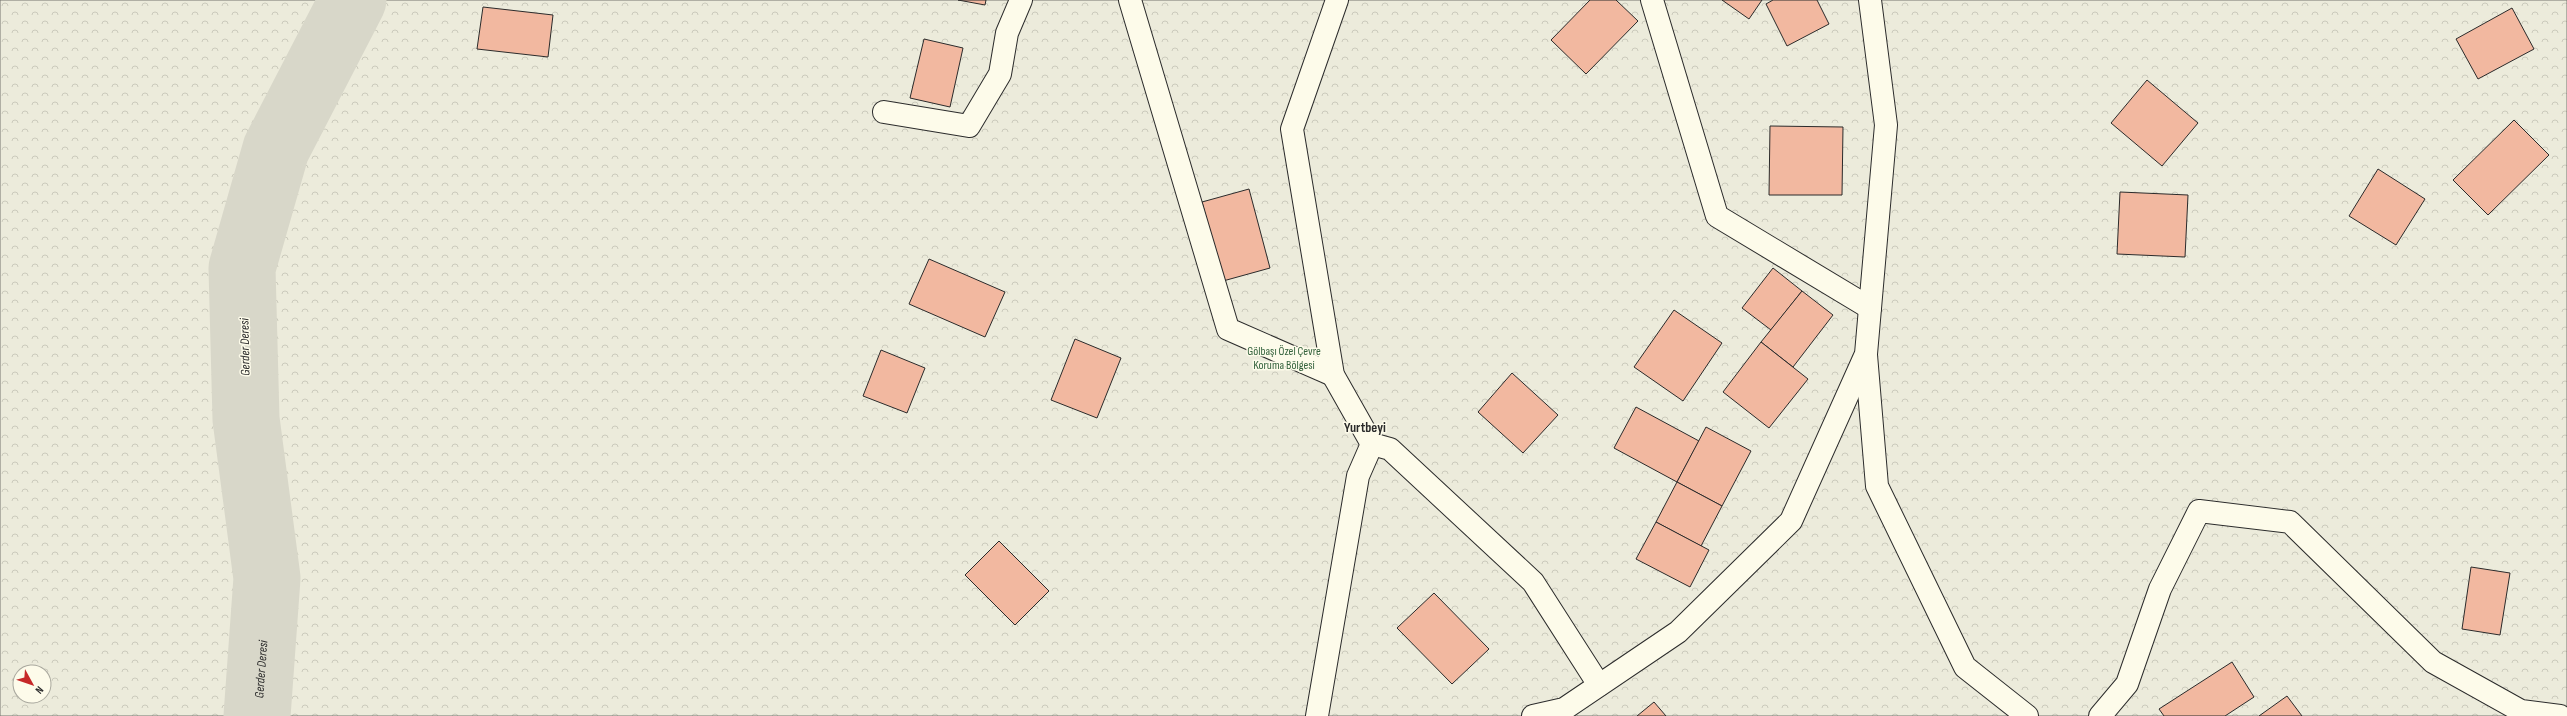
<svg xmlns="http://www.w3.org/2000/svg" width="2567" height="716" font-family="'Sofia Sans Condensed',sans-serif">
<defs>
<pattern id="park-crowns" width="20" height="18" patternUnits="userSpaceOnUse"><rect width="20" height="18" fill="#ecebdb"/><path d="M2 6a3 3 0 1 1 6 0M12 15a3 3 0 1 1 6 0" fill="none" stroke="#cbcabc"/></pattern>
</defs>
<rect width="100%" height="100%" fill="#fdfbea"/>
<path fill="url(#park-crowns)" stroke="#74746e" fill-rule="evenodd" d="M0,0H2567V716H0ZM20,672H44V696H20Z"/>
<g fill="none" stroke-linecap="round" stroke-linejoin="round">
<path stroke="#d8d7c9" stroke-width="67" id="s1" d="M257,716L267,578L246,419L242,268L276,149L353,0"/>
</g>
<g fill="#f2b8a0" stroke="#2b2b2b">
<path d="M958,0H986L985,5Z"/>
<path d="M1590,0H1616L1638,21L1586,74L1551,40Z"/>
<path d="M1722,0H1762L1749,19Z"/>
<path d="M1773,0H1817L1829,24L1787,46L1766,4Z"/>
<path d="M483,7L553,15L548,57L477,49Z"/>
<path d="M2512,8L2534,49L2478,79L2456,39Z"/>
<path d="M924,39L963,48L950,107L910,98Z"/>
<path d="M2147,80L2198,123L2162,166L2111,123Z"/>
<path d="M2514,120L2549,155L2488,215L2453,180Z"/>
<path d="M1770,126L1843,127L1842,195H1769Z"/>
<path d="M2378,169L2425,199L2396,245L2349,216Z"/>
<path d="M1249,189L1270,268L1223,281L1202,202Z"/>
<path d="M2120,192L2188,195L2185,257L2117,254Z"/>
<path d="M929,259L1005,292L985,337L909,304Z"/>
<path d="M1773,268L1802,291L1771,330L1742,308Z"/>
<path d="M1802,291L1833,315L1793,367L1761,342Z"/>
<path d="M1674,310L1722,343L1683,401L1634,367Z"/>
<path d="M1075,339L1121,358L1097,418L1051,400Z"/>
<path d="M1761,342L1808,379L1769,428L1723,392Z"/>
<path d="M881,350L925,368L907,413L863,396Z"/>
<path d="M1512,373L1558,415L1523,453L1478,412Z"/>
<path d="M1636,407L1699,441L1677,482L1614,448Z"/>
<path d="M1706,427L1751,451L1722,506L1677,482Z"/>
<path d="M1677,482L1722,506L1701,546L1656,522Z"/>
<path d="M1656,522L1709,550L1690,587L1636,559Z"/>
<path d="M999,541L1049,591L1015,625L965,575Z"/>
<path d="M2471,567L2510,573L2500,635L2462,629Z"/>
<path d="M1434,593L1489,649L1452,684L1397,628Z"/>
<path d="M2232,662L2254,697L2225,716H2164L2159,709Z"/>
<path d="M2287,696L2302,716H2259Z"/>
<path d="M1654,702L1666,716H1637Z"/>
</g>
<g fill="none" stroke-linecap="round" stroke-linejoin="round">
<g stroke="#2b2b2b" stroke-width="24">
<g id="street">
<path d="M1130,0L1228,329L1333,375"/>
<path d="M1337,0L1292,129L1333,375L1372,444L1390,449L1533,582L1599,685"/>
<path d="M1652,0L1717,216L1870,308"/>
<path d="M884,112L969,126L1000,74L1007,33L1021,0"/>
<path d="M1866,355L1877,486L1965,667L2027,716"/>
<path d="M1317,716L1358,476L1372,444"/>
<path d="M1533,716L1564,709L1678,632L1791,521L1866,354L1886,125L1870,0"/>
<path d="M2100,716L2127,684L2160,589L2199,511L2290,522L2433,662L2521,711L2560,716"/>
</g>
</g>
<use href="#street" stroke="#fdfbea" stroke-width="22"/>
</g>
<g text-anchor="middle" stroke-width="3" stroke-linejoin="round" paint-order="stroke">
<g font-size="12" fill="#34623c" stroke="#fdfbea">
<text x="1284" y="355">Gölbaşı Özel Çevre<tspan x="1284" dy="14">Koruma Bölgesi</tspan></text>
</g>
<g font-size="13" font-style="italic" fill="#2b2b2b" stroke="#fdfbea">
<text transform="translate(244 347) rotate(-91)" y="5">Gerder Deresi</text>
<text dy="5" stroke="none"><textPath href="#s1" startOffset="47">Gerder Deresi</textPath></text>
</g>
<g font-size="14" font-weight="bold" fill="#2b2b2b" stroke="#fdfbea">
<text x="1365" y="432">Yurtbeyi</text>
</g>
</g>
<g transform="translate(32 684) rotate(130)"><circle r="19" fill="#fdfbea" stroke="#a9a89e"/>
<path d="M0-3L7 15L0 10L-7 15Z" fill="#c62828"/>
<text y="-6" font-size="11" font-weight="bold" text-anchor="middle" fill="#2b2b2b">N</text>
</g>
</svg>
